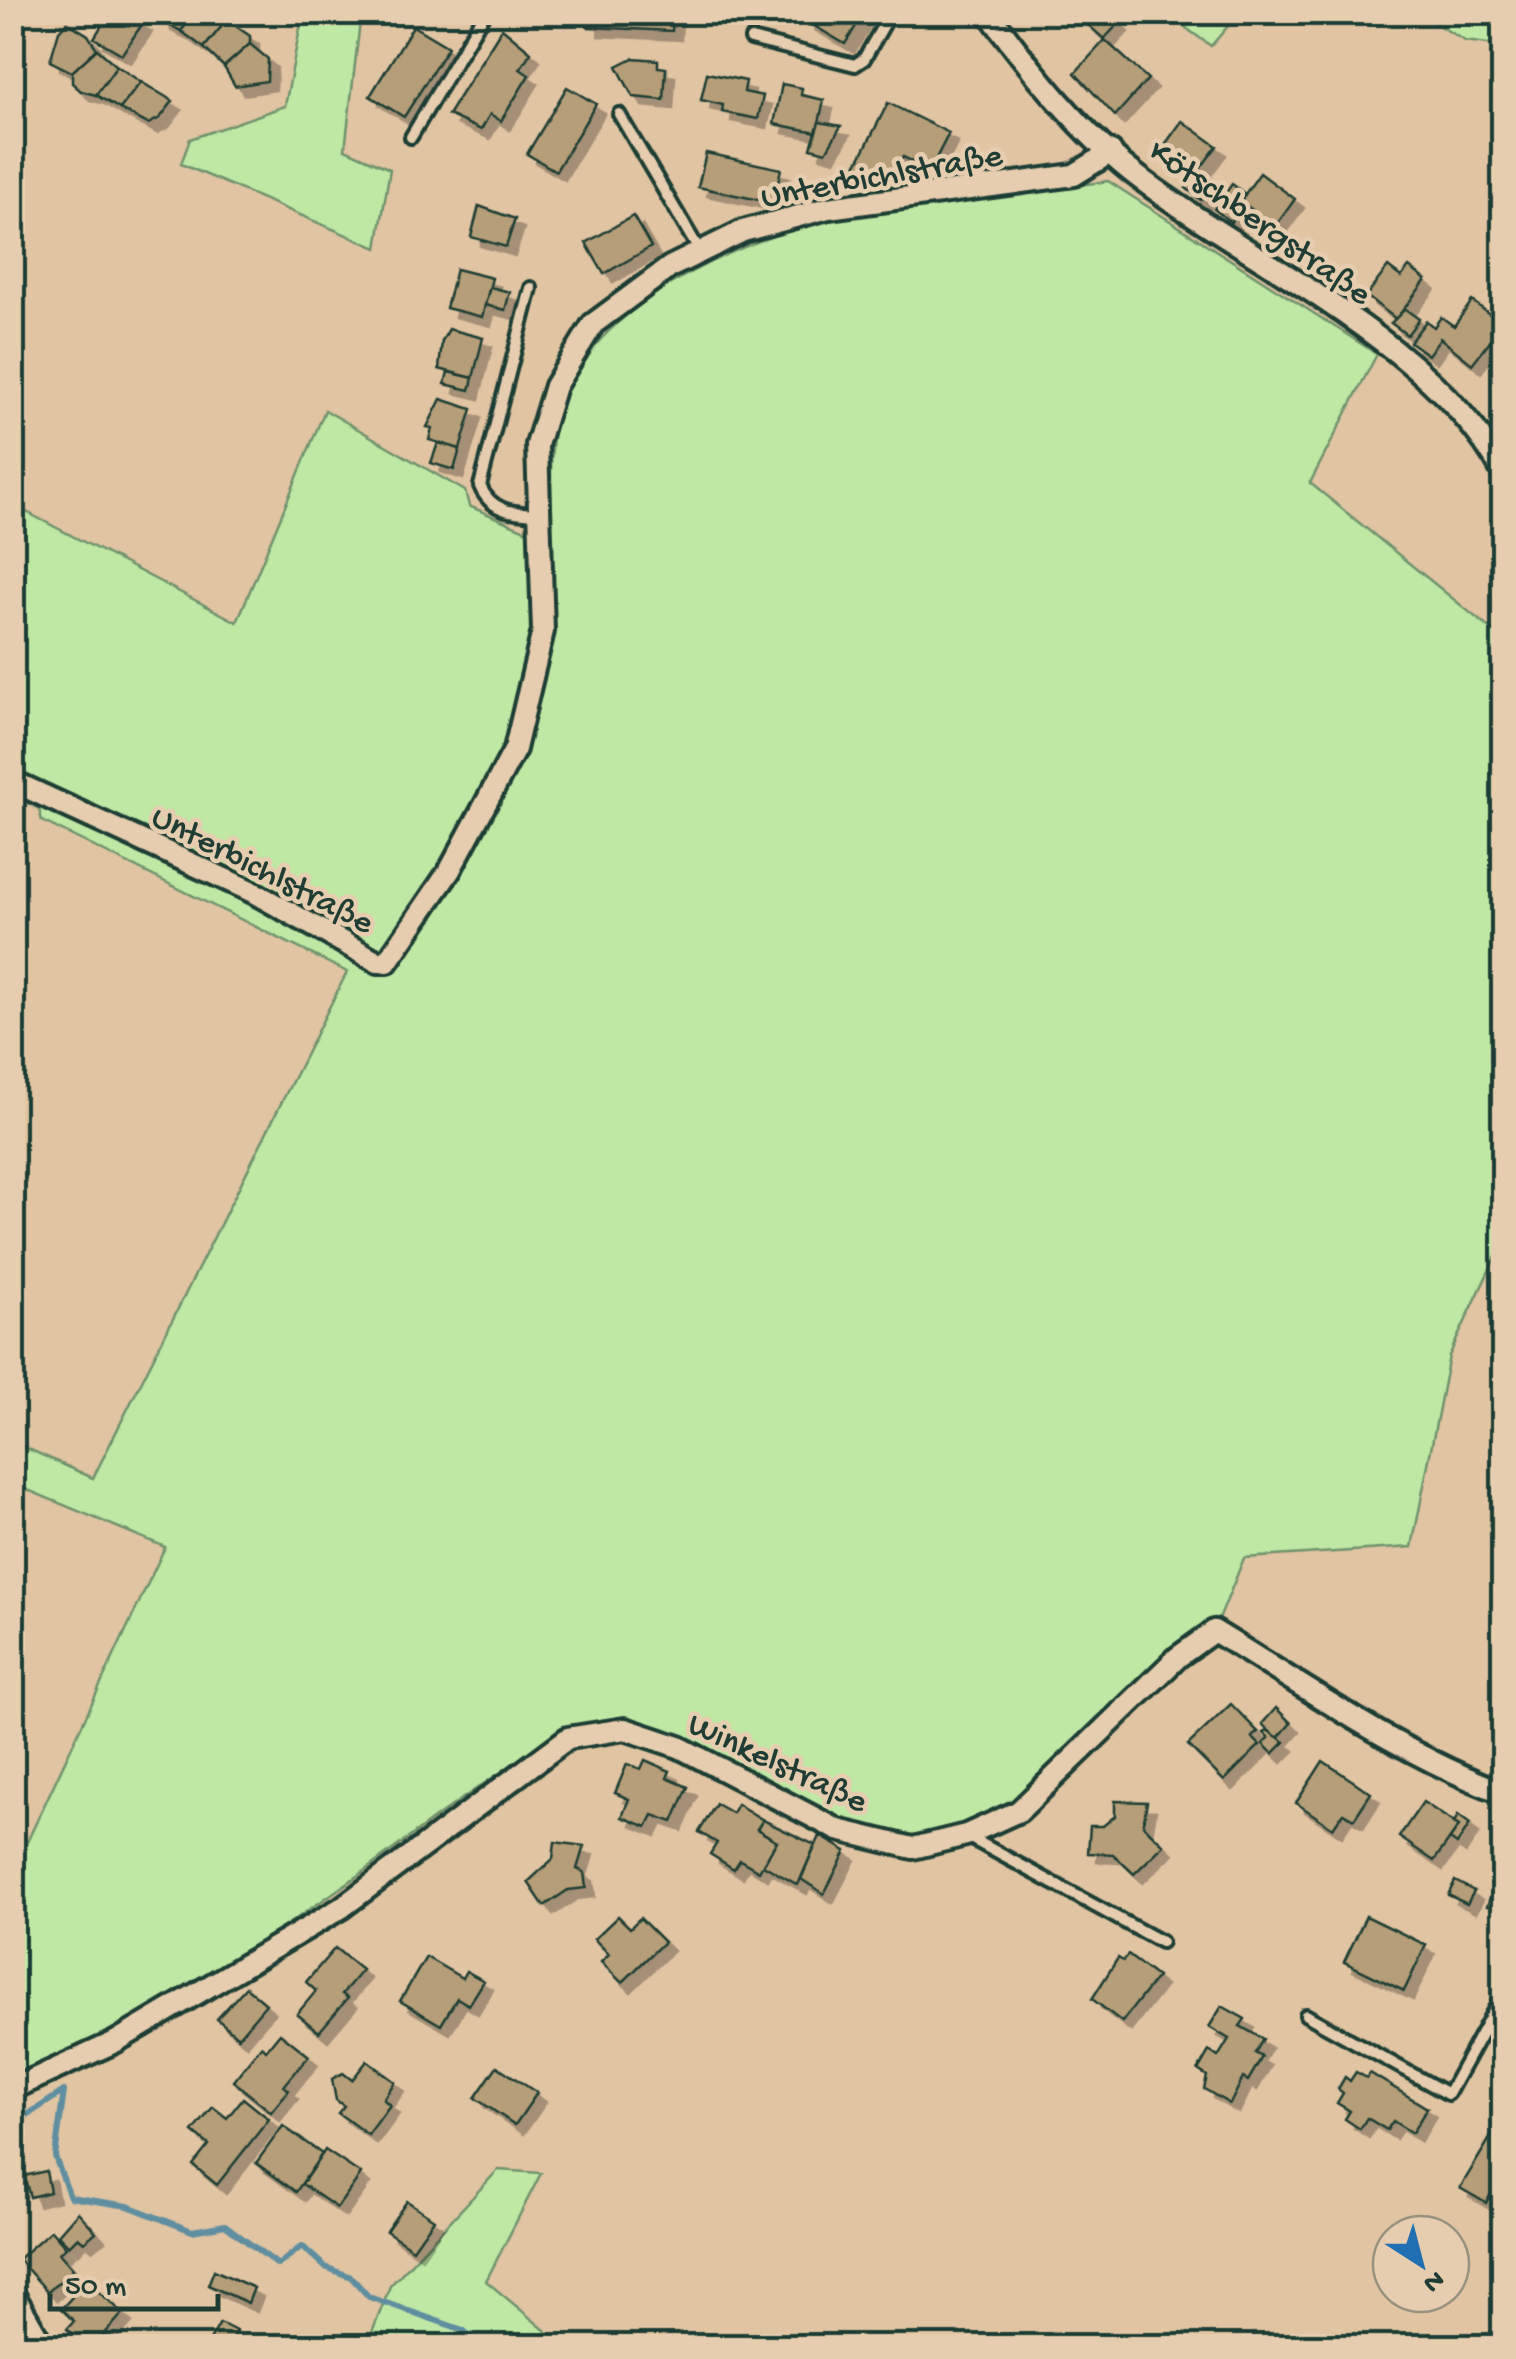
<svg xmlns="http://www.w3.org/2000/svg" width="1516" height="2359" font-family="'Gochi Hand',sans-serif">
<defs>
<filter id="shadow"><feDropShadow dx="9" dy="9" stdDeviation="0" flood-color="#0004"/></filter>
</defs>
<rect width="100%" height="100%" fill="#e1c4a2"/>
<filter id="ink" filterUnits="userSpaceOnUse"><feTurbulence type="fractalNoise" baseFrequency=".01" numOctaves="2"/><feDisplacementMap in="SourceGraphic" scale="20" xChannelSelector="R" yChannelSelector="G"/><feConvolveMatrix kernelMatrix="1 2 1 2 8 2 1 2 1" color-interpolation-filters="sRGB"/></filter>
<g filter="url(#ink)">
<g fill="#bfe8a4" stroke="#6f926c" stroke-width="2.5">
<path d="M303,13H361L345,149L390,169L377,248L181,164L190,139L285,106Z"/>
<path d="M1165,13H1239L1211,46Z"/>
<path d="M1418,13H1503V46L1465,41Z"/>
<path d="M1108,181L1377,354L1310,483L1504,640L1503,1241L1449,1356L1412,1547L1244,1558L1218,1622C1175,1635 1160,1658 1130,1689C1083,1738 1033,1798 969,1825C877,1863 780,1789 703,1747C679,1735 644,1717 617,1721C528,1737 427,1827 353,1879C250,1952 130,2031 13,2074V1872L165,1547L13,1484V1442L93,1478L347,972L42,821L39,809L13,796V505L237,622L325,410L465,491L469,506L525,530L551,534C553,490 546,450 560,406C591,307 736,240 830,220C921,201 1016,194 1108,181Z"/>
<path d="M498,2170L541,2173L486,2281L564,2346H367L390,2286Z"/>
</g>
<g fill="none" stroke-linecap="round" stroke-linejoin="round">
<path stroke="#5f8ea0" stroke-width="6" d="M12,2125L64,2091L55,2157L70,2197L128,2206L192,2231L225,2225L278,2265L302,2246L325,2267L351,2277L369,2297L463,2330L480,2346"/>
</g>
<g fill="#b69e78" stroke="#1f3d34" stroke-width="2.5" filter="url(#shadow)">
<path d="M110,12H123L143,23L122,54L94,38Z"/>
<path d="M160,12H197L181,31L162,22Z"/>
<path d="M197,12H224L227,20L204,48L181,31Z"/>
<path d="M590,12H673L672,31L589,27Z"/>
<path d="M805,12H851L861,18L845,44L806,21L810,15Z"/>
<path d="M1100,12H1108L1119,23L1104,39L1088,25Z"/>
<path d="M227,20L250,36V44L224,67L204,48Z"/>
<path d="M67,22L88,35L97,49L72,72L50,61L59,31Z"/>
<path d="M413,26L448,47L404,117L370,96Z"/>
<path d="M502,28L531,52L520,69L529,75L501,121L490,114L481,130L448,115Z"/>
<path d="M1105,40L1148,79L1115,116L1075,73Z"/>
<path d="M250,44L268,59L267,81L235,86L224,67Z"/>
<path d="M97,49L117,66L96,95L81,91L72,83V72Z"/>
<path d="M633,58L658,60V67L666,68L664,100L633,97L617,66Z"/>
<path d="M117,66L141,82L120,109L96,95Z"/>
<path d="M707,73L746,81L744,92L763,96L758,119L722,112L723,105L701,100Z"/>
<path d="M141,82L173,101L160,118L148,124L120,109Z"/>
<path d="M782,84L802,88L801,95L824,100L817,132L774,124Z"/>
<path d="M567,87L596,104L556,171L527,154Z"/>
<path d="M888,103L949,133L930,170L903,157L890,183L856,166Z"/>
<path d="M1182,121L1217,146L1194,177L1159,153Z"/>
<path d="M819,122L841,126L826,152L811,148Z"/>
<path d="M706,153L781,169L773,203L698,187Z"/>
<path d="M1199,170L1215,181L1201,200L1186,188Z"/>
<path d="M1260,173L1295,199L1275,227L1240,201Z"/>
<path d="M1232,184L1245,194L1231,222L1214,209Z"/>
<path d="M479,206L515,219L506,247L471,237Z"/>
<path d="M633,216L651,247L604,274L586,243Z"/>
<path d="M1388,267L1401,277L1409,267L1426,280L1396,319L1366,296Z"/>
<path d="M456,269L492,278L482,317L446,308Z"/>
<path d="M490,287L510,292L505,310L485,305Z"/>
<path d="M1472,301L1503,324L1472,364L1440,338L1428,355L1410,342L1426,321L1434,327L1441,317L1454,326Z"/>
<path d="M1405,309L1419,319L1407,335L1391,323Z"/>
<path d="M449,329L483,338L473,378L439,369L442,341Z"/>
<path d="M448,372L473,378L470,390L445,384Z"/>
<path d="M441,399L472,409L460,449L429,440L432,428L427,427Z"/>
<path d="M438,443L460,449L454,470L431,463Z"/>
<path d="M1231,1704L1258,1732L1252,1737L1260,1745L1224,1781L1188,1745Z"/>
<path d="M1276,1708L1291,1723L1277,1739L1262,1724Z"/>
<path d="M1267,1730L1285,1742L1273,1754L1263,1744L1269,1738L1264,1733Z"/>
<path d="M645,1760L670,1771L667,1778L688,1787L673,1822L653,1815L647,1827L622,1817L629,1799L615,1793L627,1764L641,1769Z"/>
<path d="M1323,1761L1371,1793L1354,1819L1343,1813L1333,1828L1296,1803Z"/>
<path d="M1115,1801L1147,1802L1143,1825L1164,1845L1134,1874L1113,1854L1088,1853L1090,1826H1103L1115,1816Z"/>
<path d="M1423,1802L1459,1826L1434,1861L1399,1837Z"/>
<path d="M716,1804L732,1813L737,1804L763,1820L757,1829L777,1841L759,1871L740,1860L734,1869L710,1854L717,1843L699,1832Z"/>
<path d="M1458,1815L1470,1824L1457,1844L1450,1839L1459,1826L1454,1823Z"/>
<path d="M763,1820L815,1845L798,1885L763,1865L777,1841L757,1829Z"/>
<path d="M820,1836L846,1851L824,1894L801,1879Z"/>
<path d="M555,1842L584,1846L577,1869L584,1872L586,1888L568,1890L544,1906L528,1882L553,1859Z"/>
<path d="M1503,1860L1504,1861V1912L1487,1906Z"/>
<path d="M1455,1881L1474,1891L1467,1904L1448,1895Z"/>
<path d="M618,1916L630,1928L640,1918L664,1942L622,1983L601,1962L609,1954L594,1939Z"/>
<path d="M1366,1916L1426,1945L1404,1991L1344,1962Z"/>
<path d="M335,1948L362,1970L342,1994L348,1998L319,2032L297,2014L316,1991L306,1982Z"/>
<path d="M1128,1955L1157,1977L1122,2022L1092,1999L1118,1958L1123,1961Z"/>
<path d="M426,1957L462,1978L466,1971L484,1981L469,2005L457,1998L441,2025L400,2001Z"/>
<path d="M246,1987L266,2004L238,2037L217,2019Z"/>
<path d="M1222,2006L1245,2019L1240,2026L1263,2039L1255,2053L1262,2057L1248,2081L1243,2078L1230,2104L1204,2089L1207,2076L1198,2070L1209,2051L1218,2057L1229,2039L1209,2027Z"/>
<path d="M280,2033L309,2056L284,2086L289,2090L271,2112L233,2081L261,2046L266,2050Z"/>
<path d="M367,2061L395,2082L383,2099L390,2105L368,2135L338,2113L344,2106L336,2100L332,2079L343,2073L352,2080Z"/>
<path d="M497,2066L537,2093L515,2125L475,2098Z"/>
<path d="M1356,2072L1367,2078L1370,2073L1427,2108L1412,2133L1393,2121L1387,2130L1367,2118L1360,2129L1345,2119L1350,2111L1337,2103L1343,2093L1338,2089L1345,2077L1350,2081Z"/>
<path d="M243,2098L269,2119L217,2185L193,2165L209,2145L193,2132L213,2107L227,2118Z"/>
<path d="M283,2126L322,2154L296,2192L256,2163Z"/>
<path d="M1495,2130L1504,2135V2189L1495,2187L1486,2203L1460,2188Z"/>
<path d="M325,2150L361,2174L337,2208L302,2184Z"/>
<path d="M46,2171L50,2192L30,2197L24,2176Z"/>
<path d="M407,2201L434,2219L413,2249L386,2231Z"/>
<path d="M78,2212L96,2232L84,2242L78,2237L69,2246L58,2235Z"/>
<path d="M51,2230L66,2247L59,2253L73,2269L48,2292L18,2259Z"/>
<path d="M214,2270L254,2288L248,2303L208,2285Z"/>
<path d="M87,2281L123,2313L94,2346H87L67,2329L74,2321L61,2309Z"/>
<path d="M220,2323L236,2331L228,2346L208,2344Z"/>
</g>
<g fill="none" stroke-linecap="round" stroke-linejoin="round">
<g stroke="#1f3d34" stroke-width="18">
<g id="lane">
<path d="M751,39L855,65L864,59L891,12"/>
<path d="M619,114L699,250"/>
<path d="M411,137L485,12"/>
<path d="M531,288L480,486C491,512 513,513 538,514"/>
<path d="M967,1836L1161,1942"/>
<path d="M1306,2015L1448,2094L1504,1992"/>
</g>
</g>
<g stroke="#1f3d34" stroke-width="28">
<g id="street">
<path d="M988,12C1031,71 1083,136 1142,180C1257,266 1436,345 1504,474"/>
<path d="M12,781L253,892L378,962H387L450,870L515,749L543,631L537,445L555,386L593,324L670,267L743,231L828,208L1074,175L1111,152"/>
<path d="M12,2089L115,2042L341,1908L568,1738L625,1729L679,1747L838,1830L913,1848L966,1835L1019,1811L1178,1657L1214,1631C1308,1688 1401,1755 1504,1793"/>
</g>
</g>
<g stroke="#1f3d34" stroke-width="38">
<path id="secondary" d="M12,2302L37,2346"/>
</g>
<use href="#lane" stroke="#e7cdaf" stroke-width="10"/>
<use href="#street" stroke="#e7cdaf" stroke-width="20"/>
<use href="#secondary" stroke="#e7cdaf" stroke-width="30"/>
</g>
</g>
<g text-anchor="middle" stroke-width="9" stroke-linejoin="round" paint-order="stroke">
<g font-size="35" fill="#1f3d34" stroke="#e7cdaf">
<text transform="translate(881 173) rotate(-10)" y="12">Unterbichlstraße</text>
<text transform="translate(1262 220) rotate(35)" y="12">Kötschbergstraße</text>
<text transform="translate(264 867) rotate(27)" y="12">Unterbichlstraße</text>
<text transform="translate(779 1760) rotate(25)" y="12">Winkelstraße</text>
</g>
</g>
<rect width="1516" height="2359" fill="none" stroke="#e7cdaf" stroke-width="50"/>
<rect x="25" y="25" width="1466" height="2309" fill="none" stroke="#1f3d34" stroke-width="4" filter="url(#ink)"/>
<g transform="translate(1421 2264) rotate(144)"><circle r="48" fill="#e7cdaf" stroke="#97937e" stroke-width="2.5"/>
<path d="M0-8L18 38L0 25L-18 38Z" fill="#1f6fb2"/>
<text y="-15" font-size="28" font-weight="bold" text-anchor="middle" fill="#1f3d34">N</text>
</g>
<path d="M50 2294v15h168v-15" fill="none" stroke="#1f3d34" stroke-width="5"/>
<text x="65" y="2294" font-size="30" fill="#1f3d34" stroke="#e7cdaf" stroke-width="8" paint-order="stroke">50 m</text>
</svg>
